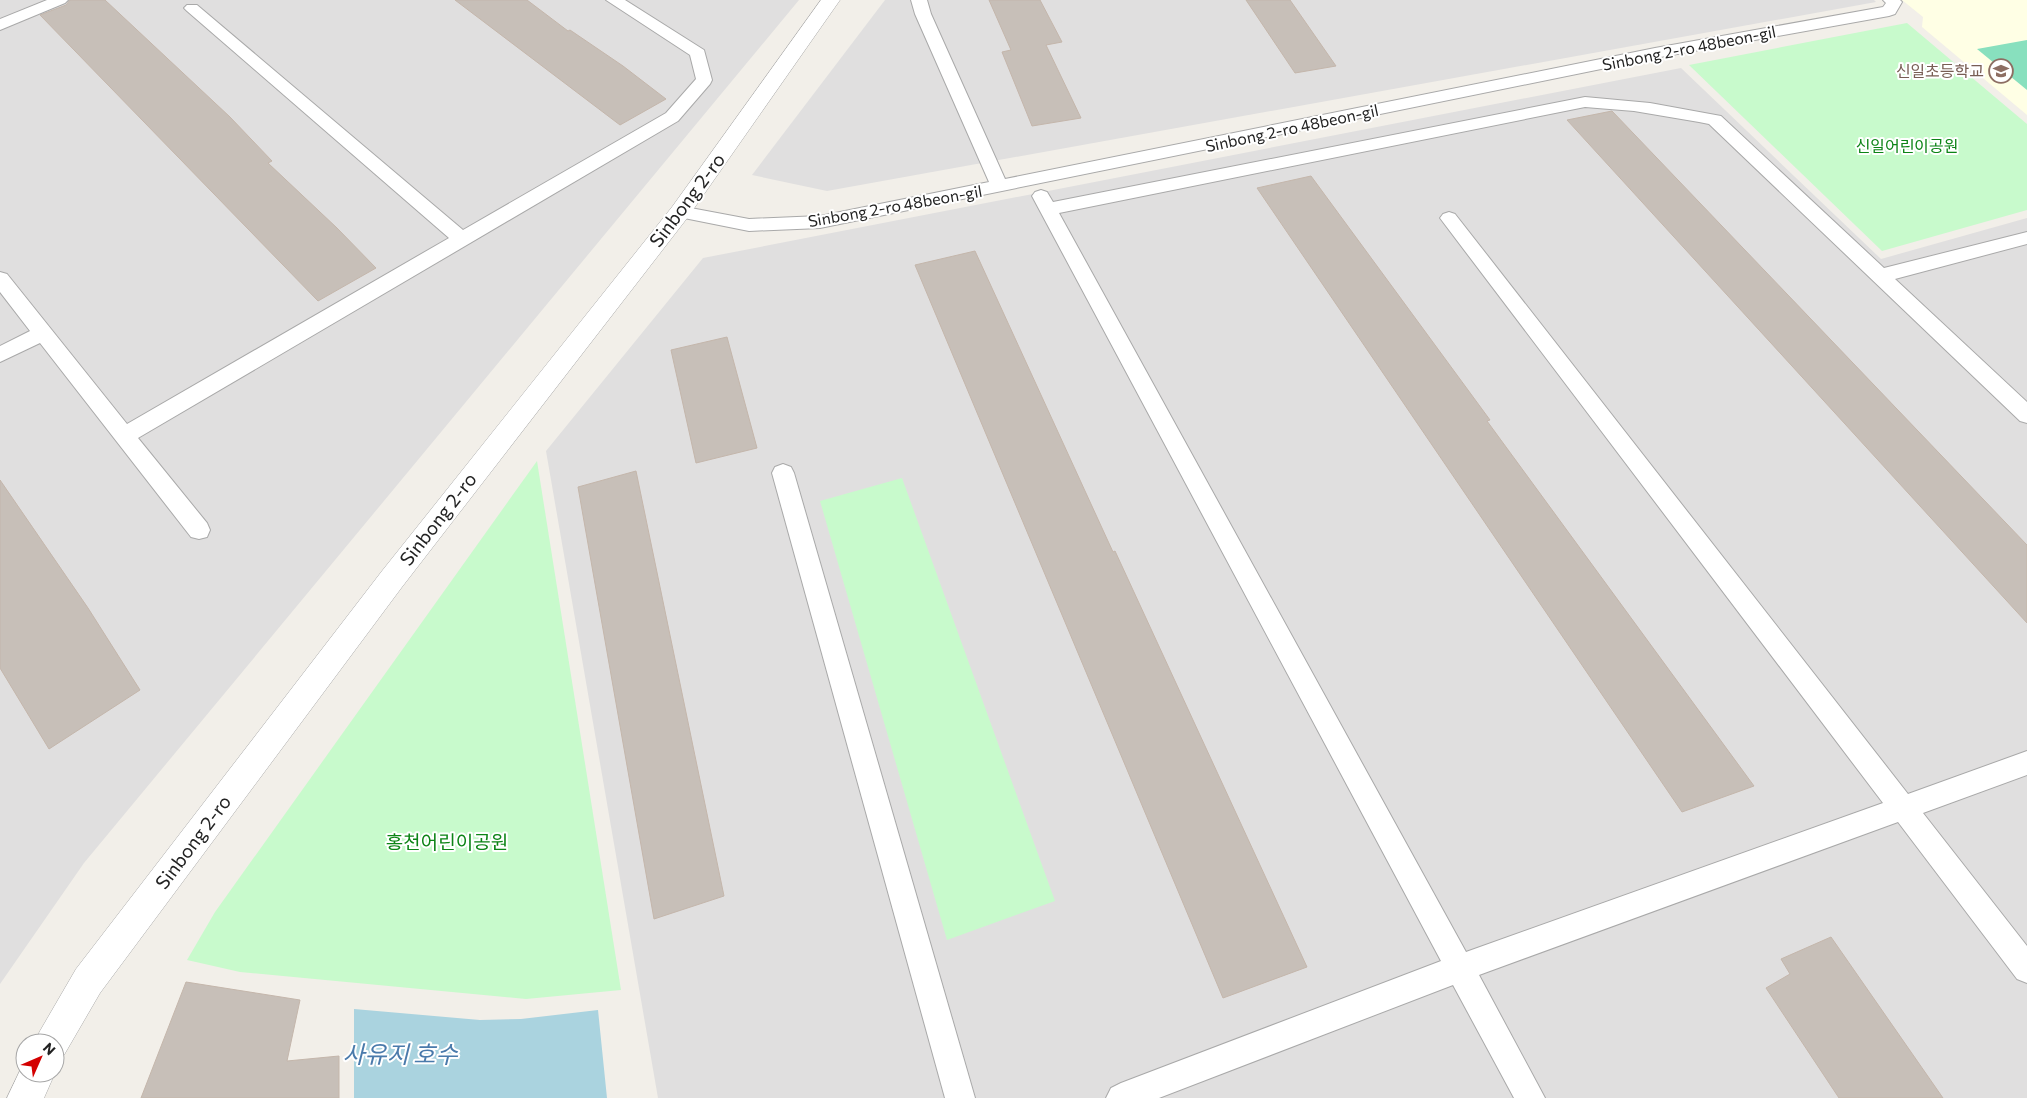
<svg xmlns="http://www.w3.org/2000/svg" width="2027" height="1098" font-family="Commissioner,'Noto Sans KR',sans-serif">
<rect width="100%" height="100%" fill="#f2efe9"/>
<g fill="#e0dfdf">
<path d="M0,0H799L84,863L0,984Z"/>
<path d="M885,0H1874L1876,2L827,191L752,175Z"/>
<path d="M1681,68L1881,259L2027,218V1098H658L546,451L703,258Z"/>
</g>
<path fill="#ffffe5" d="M1902,0H2027V115L1922,27L1923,17Z"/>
<g fill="#c8facc">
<path d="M1907,23L2027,124V210L1882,251L1689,65Z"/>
<path d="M537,461L621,990L526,999L240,972L187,960L215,912Z"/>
<path d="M902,478L1055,901L947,940L820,501Z"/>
</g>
<path fill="#88e0be" d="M2027,40V90L1977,49Z"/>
<path fill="#aad3df" d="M354,1009L480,1020L521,1019L598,1010L607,1098H354Z"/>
<g fill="#c7bfb8" stroke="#c4b6ab">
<path d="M70,0H105L230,117L272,161L268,163L337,228L376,268L318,301L40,15L66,5Z"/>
<path d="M455,0H527L568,31L570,30L623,66L666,99L620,125Z"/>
<path d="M989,0H1040L1062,42L1046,45L1081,118L1032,126L1002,52L1011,50Z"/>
<path d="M1246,0H1290L1336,66L1295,73Z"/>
<path d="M1612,111L2027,545V623L1567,120Z"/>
<path d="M1311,176L1490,420L1487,421L1754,786L1682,812L1257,188Z"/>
<path d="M975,251L1113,552L1115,551L1307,967L1223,998L915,265Z"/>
<path d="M727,337L757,448L696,463L671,350Z"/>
<path d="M636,471L724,896L654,919L578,487Z"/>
<path d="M0,480L88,608L140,690L49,749L0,668Z"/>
<path d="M1831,937L1943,1098H1839L1766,988L1790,974L1781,959Z"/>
<path d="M186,982L300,1000L287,1061L339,1056V1098H141Z"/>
</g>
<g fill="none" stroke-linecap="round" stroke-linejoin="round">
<g stroke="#a9a9a9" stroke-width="2">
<g id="service">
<path d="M47,0H68L65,3L0,30V19Z"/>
<path d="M606,0H625L704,50L712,80L710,84L678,121L138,438L207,523L210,530L207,537L199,539L191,537L40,343L0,362V346L30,331L0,292V272L7,274L127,424L449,238L187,11L184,8L187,5H197L463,230L666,113L696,79L690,55Z"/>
<path d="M911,0H927L931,14L1005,179L1655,48L1883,7L1886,3L1883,0H1900L1902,2L1895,14L1889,16L1655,58L820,228L749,231L674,216L671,212L674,208L680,206L749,219L820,216L989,182L915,14Z"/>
<path d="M1585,97L1650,103L1721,116L1884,268L2027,232V244L1895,279L2027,402V423L2020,421L1709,124L1699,122L1634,111L1585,107L1059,213L1466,952L1883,803L1443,222L1440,218L1443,214L1449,212L1455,214L1908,794L2027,751V775L1923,813L2027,946V983L2017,979L1898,822L1479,975L1545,1098H1514L1453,985L1159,1098H1106L1111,1088L1121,1083L1441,961L1032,196L1035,192L1041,190L1047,192L1053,202Z"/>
<path d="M783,464L791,467L794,473L975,1098H945L772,473L775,467Z"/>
</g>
</g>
<g stroke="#a9a9a9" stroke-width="1">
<g id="tertiary">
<path d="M821,0H840L688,217L402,587L100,993L64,1055L55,1059V1043H34L40,1031L76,969L382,571L672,207Z"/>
<path d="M25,1060V1073H55L44,1098H7Z"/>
</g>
</g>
<use href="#service" fill="#fff" fill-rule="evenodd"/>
<use href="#tertiary" fill="#fff" fill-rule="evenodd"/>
</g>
<defs>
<g id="school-ring" transform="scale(1.25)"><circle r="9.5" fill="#fff" stroke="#8d6e63" stroke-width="1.5"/><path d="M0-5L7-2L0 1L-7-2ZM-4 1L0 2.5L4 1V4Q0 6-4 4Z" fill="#8d6e63"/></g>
</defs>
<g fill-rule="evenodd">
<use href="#school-ring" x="2001" y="71"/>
</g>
<g text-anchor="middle" stroke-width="4" stroke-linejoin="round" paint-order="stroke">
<g font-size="16" fill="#222" stroke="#fff">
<text transform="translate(1689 48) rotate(-11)" y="6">Sinbong 2-ro 48beon-gil</text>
<text transform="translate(1292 128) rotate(-12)" y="6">Sinbong 2-ro 48beon-gil</text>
<text transform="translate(895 206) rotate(-10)" y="6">Sinbong 2-ro 48beon-gil</text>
</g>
<g font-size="16" fill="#785e54" stroke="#fff" text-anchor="end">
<text x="1984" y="77">신일초등학교</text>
</g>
<g font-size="16" fill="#0c8416" stroke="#fff">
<text x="1907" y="152">신일어린이공원</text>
</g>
<g font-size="19" fill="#222" stroke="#fff">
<text transform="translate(687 200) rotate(-53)" y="7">Sinbong 2-ro</text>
<text transform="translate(438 519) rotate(-52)" y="7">Sinbong 2-ro</text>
<text transform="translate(193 842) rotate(-53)" y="7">Sinbong 2-ro</text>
</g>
<g font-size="19" fill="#0c8416" stroke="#fff">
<text x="447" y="849">홍천어린이공원</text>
</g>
<g font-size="24" font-style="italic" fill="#4a7aab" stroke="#fff">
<text x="400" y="1063">사유지 호수</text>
</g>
</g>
<g transform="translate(40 1058) rotate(45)"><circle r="24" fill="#ffffff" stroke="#a7a7a7"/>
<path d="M0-4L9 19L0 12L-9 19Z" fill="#d40000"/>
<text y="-8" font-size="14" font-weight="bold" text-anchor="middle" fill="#222222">N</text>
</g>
</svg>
